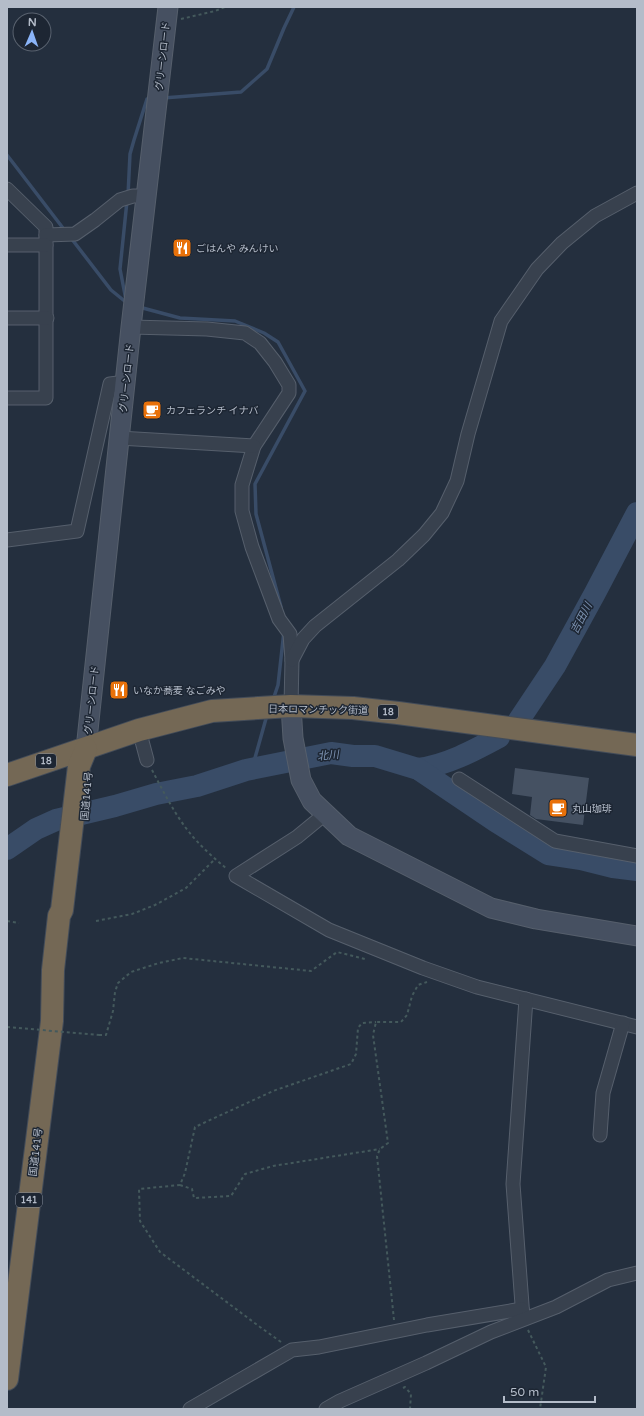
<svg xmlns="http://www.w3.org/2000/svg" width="644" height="1416" font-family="'Varela Round','Noto Sans JP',sans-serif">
<rect width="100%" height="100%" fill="#242f3e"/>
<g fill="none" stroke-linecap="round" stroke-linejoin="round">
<g stroke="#394c67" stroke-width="3.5">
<path d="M163,98L241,92L267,69L284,28L294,7"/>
<path d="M7,155L66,232"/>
<path d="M128,195L130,154L134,140L147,99H152"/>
<path d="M71,238L111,290L127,303"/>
<path d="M126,300L120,269L127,201"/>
<path d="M139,307L180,318L235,321L264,333L278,342L305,391L255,484L256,514L281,607"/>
<path d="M273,700L278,685L284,631"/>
<path d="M246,770L253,765L267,715"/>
</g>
<g stroke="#394c67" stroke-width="22">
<path d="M519,720L555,666L595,593L637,513"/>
<path d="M418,769C447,765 473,751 499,737"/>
<path d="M7,849L36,829L56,820L115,806L156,794L197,786L246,770L331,753L353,756H375L418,769L495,821L548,854L581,859L613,867L637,870"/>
</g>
</g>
<path fill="#455162" d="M515,768L589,778L583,825L536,819L530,815L532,797L512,794Z"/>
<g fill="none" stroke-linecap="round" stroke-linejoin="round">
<g stroke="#565f6c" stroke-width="15">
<g id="street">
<path d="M7,189L46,227V398H7"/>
<path d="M46,235L75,234L95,220L120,200L133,196H146"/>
<path d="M7,245H46"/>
<path d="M7,318H47"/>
<path d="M131,327L207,329L245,333L260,343L275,362L289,385V393L254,446L242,485V511L252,547L279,619L290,634L292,660L291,706"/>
<path d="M119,438L254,446"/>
<path d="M7,540L77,531L110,384L126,382"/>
<path d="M292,660L303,639L315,626L398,560L424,535L442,513L457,481L468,434L501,321L537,269L562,243L595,216L637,193"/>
<path d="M139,730L147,760"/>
<path d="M459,779L555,841L637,856"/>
<path d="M325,814L297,837L236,876L329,930L423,968L477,987L637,1027"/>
<path d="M600,1135L603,1093L623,1023"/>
<path d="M523,1318L513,1184L526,999"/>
<path d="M190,1409L292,1350L319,1347L427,1325L522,1309"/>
<path d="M326,1409L340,1401L426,1363L491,1332L556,1307L608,1280L637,1273"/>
</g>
</g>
<g stroke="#565f6c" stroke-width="21">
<g id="secondary">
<path d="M291,706L293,738L301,780L312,801L349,836L491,908L536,919L637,936"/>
<path d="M86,749L131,327L168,7"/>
</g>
</g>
<g stroke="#434c59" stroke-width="24">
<g id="highway">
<path d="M7,775L139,730L212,711L291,706L353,708L398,713L637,745"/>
<path d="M7,1379L52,1021L53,970L59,916L62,910L79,766L86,749"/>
</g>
</g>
<g stroke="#44595c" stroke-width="2" stroke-dasharray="3 3" stroke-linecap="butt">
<path d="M181,19L215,11L225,7"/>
<path d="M152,770C163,791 174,813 189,832C200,846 214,858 227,869"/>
<path d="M7,921L19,923"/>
<path d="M96,921L132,914L155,905L186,888L215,859"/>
<path d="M99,1035H106L113,1011L115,992L118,983L131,972L159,963L183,958L311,971L337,952L365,959"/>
<path d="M180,1185L192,1189L194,1198L231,1196L245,1174L273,1166L380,1149"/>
<path d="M394,1320L377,1156L380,1149L388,1143L373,1035L376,1022H401L407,1015L412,996L418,985L427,982"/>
<path d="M528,1330L546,1367L540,1409"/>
<path d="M281,1342L260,1327L160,1252L140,1221L139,1189L180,1185L185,1173L195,1127L273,1091L351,1064L356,1054L358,1028L362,1023L376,1022"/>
<path d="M403,1388L405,1387L411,1394L410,1409"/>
</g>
<use href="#street" stroke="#38414e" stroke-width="13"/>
<use href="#secondary" stroke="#465061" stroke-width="19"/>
<use href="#highway" stroke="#746855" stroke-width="22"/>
<path stroke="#44595c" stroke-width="2" stroke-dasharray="3 3" stroke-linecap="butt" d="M7,1027L99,1035"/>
</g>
<defs>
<g id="restaurant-square" transform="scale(1)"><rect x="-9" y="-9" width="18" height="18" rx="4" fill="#e8710a" stroke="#1d2633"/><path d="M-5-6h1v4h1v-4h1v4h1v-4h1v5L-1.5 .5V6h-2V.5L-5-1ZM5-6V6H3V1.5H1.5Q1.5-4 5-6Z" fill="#fff"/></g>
<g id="cafe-square" transform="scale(1)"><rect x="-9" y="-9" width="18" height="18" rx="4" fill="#e8710a" stroke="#1d2633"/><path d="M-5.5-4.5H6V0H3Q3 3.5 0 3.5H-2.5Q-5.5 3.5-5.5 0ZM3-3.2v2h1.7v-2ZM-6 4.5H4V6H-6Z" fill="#fff"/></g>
</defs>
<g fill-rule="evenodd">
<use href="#restaurant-square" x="182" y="248"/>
<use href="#cafe-square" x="152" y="410"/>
<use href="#restaurant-square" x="119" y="690"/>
<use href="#cafe-square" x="558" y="808"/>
</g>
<g text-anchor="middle" stroke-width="3" stroke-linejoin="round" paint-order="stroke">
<g fill="#1d2633" stroke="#878f9c" stroke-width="1">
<rect x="378" y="705" width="20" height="14" rx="3"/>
<rect x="36" y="754" width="20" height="14" rx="3"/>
<rect x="16" y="1193" width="26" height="14" rx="3"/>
</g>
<g font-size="9" font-weight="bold" fill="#b4bcc9">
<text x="388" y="715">18</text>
<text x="46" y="764">18</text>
<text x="29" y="1203">141</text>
</g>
<g font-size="10" fill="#b4bcc9" stroke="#1d2633">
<text transform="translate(162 56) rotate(-84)" y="4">グリーンロード</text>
<text transform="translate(126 378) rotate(-84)" y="4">グリーンロード</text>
<text transform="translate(91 700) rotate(-84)" y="4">グリーンロード</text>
<text transform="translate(318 709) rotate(1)" y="4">日本ロマンチック街道</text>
<text transform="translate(86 796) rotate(-85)" y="4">国道141号</text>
<text transform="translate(35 1152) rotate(-83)" y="4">国道141号</text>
</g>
<g font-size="10" fill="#b4bcc9" stroke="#1d2633" text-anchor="start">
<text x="196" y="252">ごはんや みんけい</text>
<text x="166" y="414">カフェランチ イナバ</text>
<text x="133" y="694">いなか蕎麦 なごみや</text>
<text x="572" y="812">丸山珈琲</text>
</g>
<g font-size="11" font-style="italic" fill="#7c92b1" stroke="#1d2633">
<text transform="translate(581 618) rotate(-62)" y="4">吉田川</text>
<text transform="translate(328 755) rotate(-5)" y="4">北川</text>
</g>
</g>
<rect width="644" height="1416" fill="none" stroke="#b4bcc9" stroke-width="16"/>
<g transform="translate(32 32) rotate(2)"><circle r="19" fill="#1d2633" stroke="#59626f"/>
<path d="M0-3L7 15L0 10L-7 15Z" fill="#8ab4f8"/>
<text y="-6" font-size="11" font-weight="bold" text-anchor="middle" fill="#b4bcc9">N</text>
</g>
<path d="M504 1396v6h91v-6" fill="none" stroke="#b4bcc9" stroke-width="2"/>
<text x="510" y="1396" font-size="12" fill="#b4bcc9" stroke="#1d2633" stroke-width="3" paint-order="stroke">50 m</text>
</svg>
